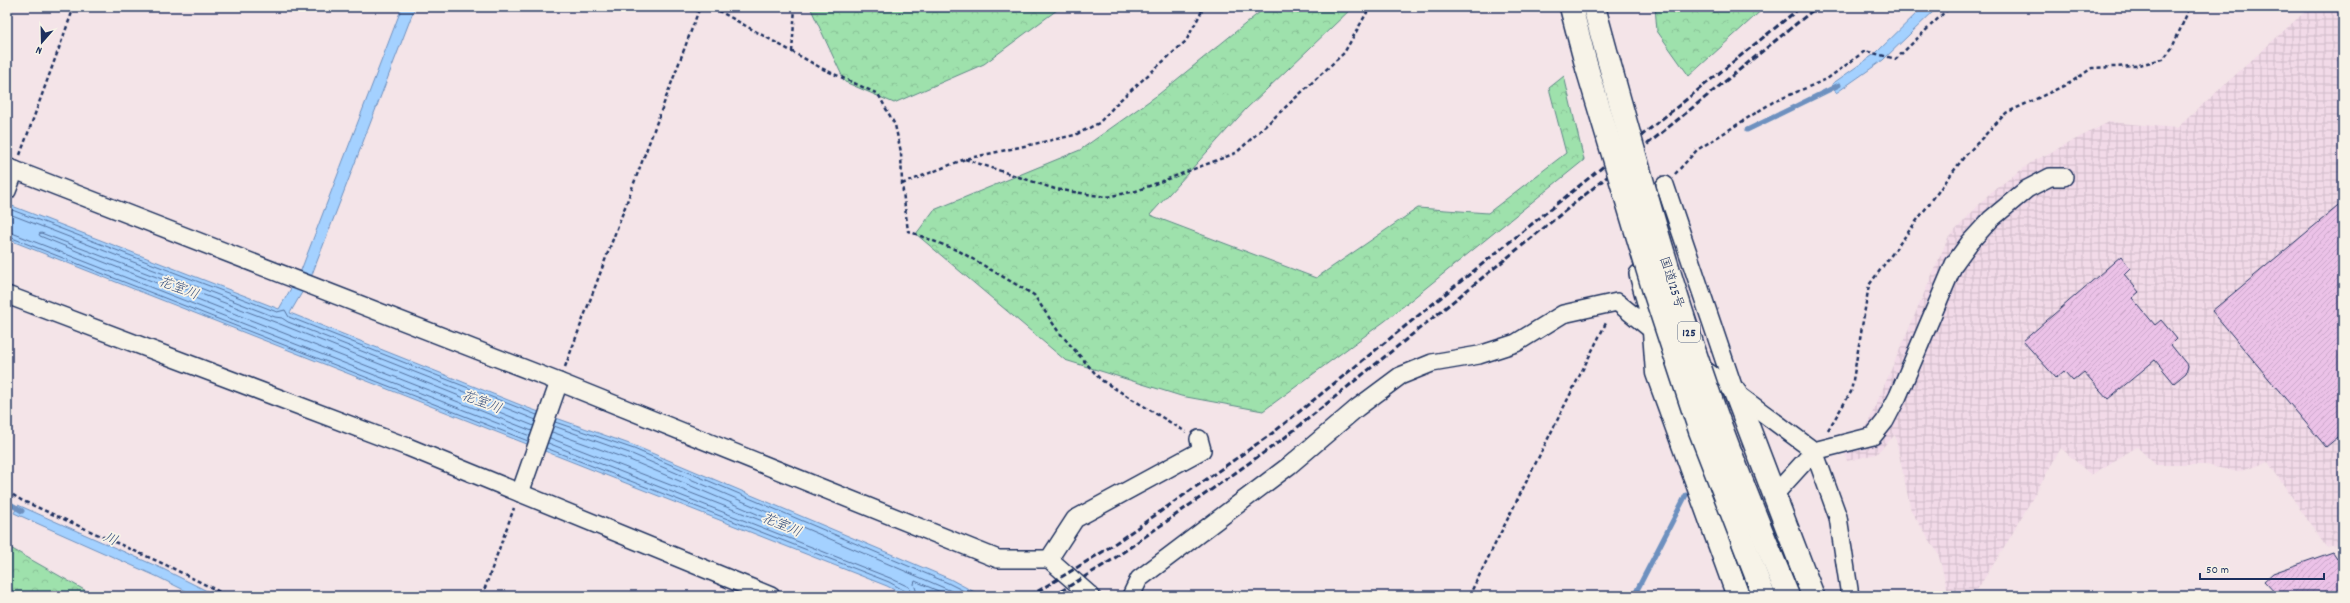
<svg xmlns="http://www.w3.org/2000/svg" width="2350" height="603" font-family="Dekko,'Klee One',sans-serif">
<defs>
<pattern id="industrial-grid" width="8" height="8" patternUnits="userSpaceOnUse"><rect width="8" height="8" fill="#f2dae8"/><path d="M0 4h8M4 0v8" fill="none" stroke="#cfbbc9"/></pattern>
<pattern id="forest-crowns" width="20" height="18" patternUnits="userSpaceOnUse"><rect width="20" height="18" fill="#9ee1ac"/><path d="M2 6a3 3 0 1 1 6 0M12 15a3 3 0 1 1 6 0" fill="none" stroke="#88c196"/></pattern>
<pattern id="building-hatch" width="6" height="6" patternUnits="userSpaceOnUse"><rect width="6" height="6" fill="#ecc2e8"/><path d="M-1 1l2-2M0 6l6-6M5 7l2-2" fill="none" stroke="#caa7c9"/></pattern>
</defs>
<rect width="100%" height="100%" fill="#f4e4e8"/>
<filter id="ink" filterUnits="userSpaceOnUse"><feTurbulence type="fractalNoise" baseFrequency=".025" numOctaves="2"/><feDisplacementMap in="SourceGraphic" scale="8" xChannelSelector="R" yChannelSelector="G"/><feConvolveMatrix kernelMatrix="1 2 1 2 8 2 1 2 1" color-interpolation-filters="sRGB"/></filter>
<g filter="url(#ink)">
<path fill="url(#industrial-grid)" d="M2310,7H2343V544L2326,547L2268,462L2238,472L2206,465H2156L2137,447L2091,475L2061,448L2004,548L1973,596H1949L1938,553L1911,511L1895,435L1876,454L1847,461L1841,436L1859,432L1868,423L1948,238L1990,193L2032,162L2109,122L2177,128Z"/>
<g fill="url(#forest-crowns)" stroke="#5c8885">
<path d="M810,7H1061L984,64L894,103L845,82Z"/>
<path d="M1266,7H1353L1246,109L1150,215L1316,278L1418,208L1488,213L1566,153L1549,88L1564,76L1584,160L1385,321L1263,411L1181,396L1065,360L916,234L934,210L1080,150L1159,94Z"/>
<path d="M1655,7H1765L1689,76L1657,31Z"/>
<path d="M7,546L95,596H7Z"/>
</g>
<g fill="#a4d1ff" stroke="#6d90bf">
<path d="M402,7H415L311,277L290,313L528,408L635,446L950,579L982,596H906L887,586L7,239V204L279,309L300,273Z"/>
<path d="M1923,7H1938L1883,60L1836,93L1832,84L1876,53Z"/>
<path d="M18,505L163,569L217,596H196L158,577L14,513Z"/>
</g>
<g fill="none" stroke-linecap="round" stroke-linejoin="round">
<g stroke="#52709e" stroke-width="1">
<path d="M7,208L277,312L285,310L289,317L537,415"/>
<path d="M7,213L275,317L282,318L288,322L536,420"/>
<path d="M7,231L530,436"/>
<path d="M7,236L528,441"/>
<path d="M555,422L634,449L948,583L974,596"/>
<path d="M554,426L632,454L963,596"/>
<path d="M532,431L101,261L40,236L39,234L41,233L280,324L534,426"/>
<path d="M550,438L788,531L791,530L790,528L630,460L552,432"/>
<path d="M548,443L890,578L909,587L912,596"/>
<path d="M546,448L889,582L905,591L907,596"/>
<path d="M918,596L914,584L915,581L950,596"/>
</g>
<g stroke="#6d90bf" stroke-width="5">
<path d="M1747,130L1839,85"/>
<path d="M7,502L22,511"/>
<path d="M1634,596L1686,495"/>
</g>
</g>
<g fill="url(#building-hatch)" stroke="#1b2f5e">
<path d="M2343,202V433L2326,447L2212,311Z"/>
<path d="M2121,256L2130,268L2124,274L2139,292L2132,298L2155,325L2161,320L2177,339L2171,345L2188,366L2186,373L2174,383L2155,360L2108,399L2084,372L2073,381L2064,371L2056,378L2023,341Z"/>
<path d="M2333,552L2337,558L2343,555V596H2278L2264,581L2273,573Z"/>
</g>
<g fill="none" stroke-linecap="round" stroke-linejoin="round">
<g stroke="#1b2f5e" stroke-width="20">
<g id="minor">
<path d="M7,167L559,382L998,559H1049L1075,519L1202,450L1199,439"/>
<path d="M1665,185L1735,392"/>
<path d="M7,191L15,170"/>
<path d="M1638,274L1654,332"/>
<path d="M7,295L408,447L771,596"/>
<path d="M1697,364L1814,451L1838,517L1850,596"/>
<path d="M520,493L559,382"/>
<path d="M1774,495L1814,451L1873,436L1885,421L1898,396L1954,264L1970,242L1991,219L2027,189L2050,177H2064"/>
<path d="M1049,559L1091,596"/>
<path d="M1131,596L1139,579L1290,465L1357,408L1400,376L1432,363L1479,355L1516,343L1563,314L1617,302L1664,340"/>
</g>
</g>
<g stroke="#1b2f5e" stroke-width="25">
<g id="highway">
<path d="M1571,7L1587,68"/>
<path d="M1594,7L1609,62"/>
<path d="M1654,332L1657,373L1738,596"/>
<path d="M1735,392L1813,596"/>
</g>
</g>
<g stroke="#1b2f5e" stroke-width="2.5" stroke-dasharray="4 3" stroke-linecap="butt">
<path d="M712,7L823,69L878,94L895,125L901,152L902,184L908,231L959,251L1034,295L1058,331L1101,380L1186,432"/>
<path d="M792,52L795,7"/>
<path d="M20,155L74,7"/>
<path d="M965,159L1055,189L1106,197L1136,191L1236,153L1344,53L1370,7"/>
<path d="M1675,174L1697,150L1773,102L1827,79L1865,51L1896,59L1950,7"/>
<path d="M902,184L965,159L1075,135L1099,123L1119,101L1186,41L1204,7"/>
<path d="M565,367L700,7"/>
<path d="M1828,430L1851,392L1869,285L1964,157L2006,113L2070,83L2092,68L2135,66L2163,59L2172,48L2190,7"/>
<path d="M7,491L21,500L166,565L228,596"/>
<path d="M482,596L514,508"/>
<path d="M1469,596L1607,321"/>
</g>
<use href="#minor" stroke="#f7f3e8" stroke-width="17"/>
<use href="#highway" stroke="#f7f3e8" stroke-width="22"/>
<g stroke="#1b2f5e" stroke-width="3" stroke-dasharray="6 3" stroke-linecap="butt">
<path d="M1030,596L1104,551L1274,432L1801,7"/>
<path d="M1053,596L1112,560L1283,439L1817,7"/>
</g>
<g stroke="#1b2f5e" stroke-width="25" stroke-linecap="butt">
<g id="highway-bridge">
<path d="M1609,62C1643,185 1677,307 1721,427C1742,484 1765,540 1788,596"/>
<path d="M1587,68L1653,288L1700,431L1764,596"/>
</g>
</g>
<use href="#highway-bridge" stroke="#f7f3e8" stroke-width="22"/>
</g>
</g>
<g text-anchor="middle" stroke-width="3.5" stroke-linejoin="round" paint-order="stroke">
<rect fill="#f7f3e8" stroke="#5d6a87" stroke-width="1" x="1678" y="322" width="22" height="20" rx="3"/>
<g font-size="12" font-weight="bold" fill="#1b2f5e">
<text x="1689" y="336">125</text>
</g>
<g font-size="13" fill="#1b2f5e" stroke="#f7f3e8">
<text transform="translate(1673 282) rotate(72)" y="5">国道125号</text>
</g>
<g font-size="14" font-style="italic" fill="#364f7e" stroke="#f7f3e8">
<text transform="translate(179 287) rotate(21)" y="5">花室川</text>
<text transform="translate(482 401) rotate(21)" y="5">花室川</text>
<text transform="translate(782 524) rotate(23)" y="5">花室川</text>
<text transform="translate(111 538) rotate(24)" y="5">川</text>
</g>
</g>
<rect width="2350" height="603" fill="none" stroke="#f7f3e8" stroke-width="24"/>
<rect x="12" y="12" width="2326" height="579" fill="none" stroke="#1b2f5e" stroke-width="1.5" filter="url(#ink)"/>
<g transform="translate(42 42) rotate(200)" stroke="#f7f3e8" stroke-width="3" paint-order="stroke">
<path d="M0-3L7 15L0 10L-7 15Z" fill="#1b2f5e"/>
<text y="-6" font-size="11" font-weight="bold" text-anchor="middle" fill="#1b2f5e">N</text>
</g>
<path d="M2200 573v6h124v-6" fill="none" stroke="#1b2f5e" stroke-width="2"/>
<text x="2206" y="573" font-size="12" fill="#1b2f5e" stroke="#f7f3e8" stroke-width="3" paint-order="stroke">50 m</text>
</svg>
